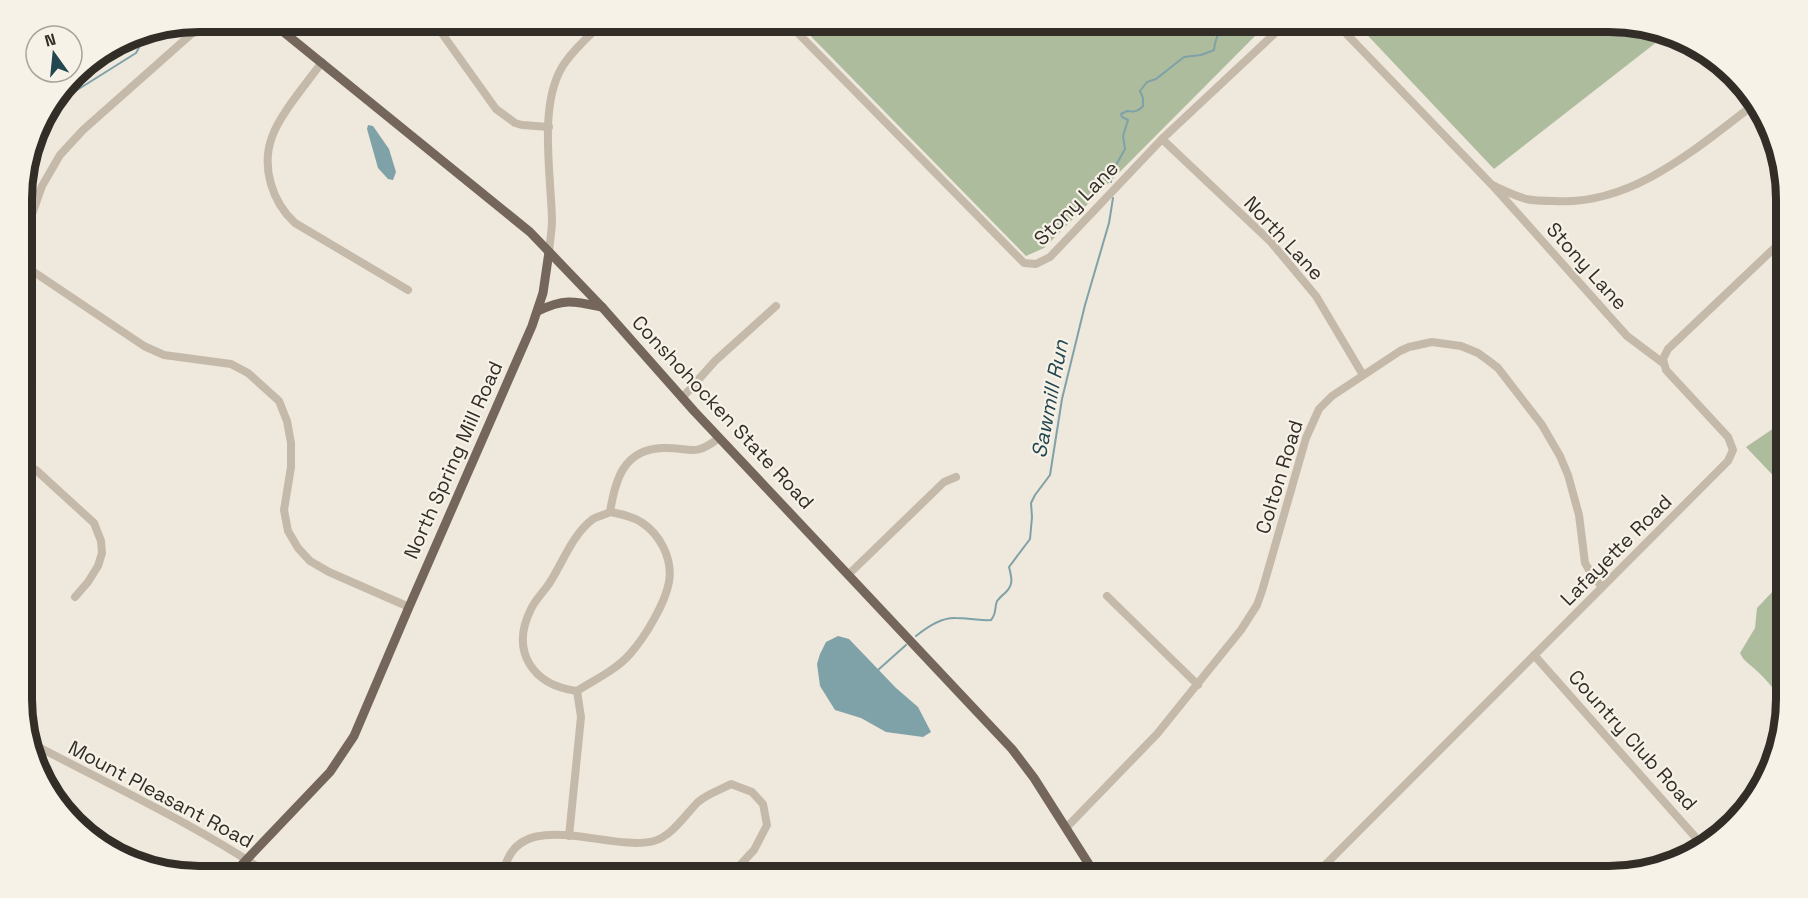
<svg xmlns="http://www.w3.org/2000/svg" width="1808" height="898" font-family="'Space Grotesk',sans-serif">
<rect width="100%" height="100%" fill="#efe8dc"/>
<g fill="#aebc9e">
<path d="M796,21H1270L1044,248L1026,256Z"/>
<path d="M1354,21H1609L1667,34L1494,169Z"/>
<path d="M1786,420V489L1746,447Z"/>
<path d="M1787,572V700L1786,706C1777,693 1768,681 1757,671C1750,664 1744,662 1740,653L1755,628L1757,608L1775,589Z"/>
</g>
<g fill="#7fa1a8">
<path d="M368,125L373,126L389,149L396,172L393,180L388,179L378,168L367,129Z"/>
<path d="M838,636L849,639L896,688L918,707L931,732L923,737L886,732L861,718L835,710L820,686L817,664L820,654L826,642Z"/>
</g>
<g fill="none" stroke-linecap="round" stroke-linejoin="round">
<g stroke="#7fa1a8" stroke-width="2">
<path d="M53,102H58L136,53L148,31"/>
<path d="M1111,182V174L1125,149L1123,136L1128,120L1122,117L1121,114L1127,111C1134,112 1138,112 1143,106V98L1140,91L1147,82L1156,79L1184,57L1201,55L1214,50C1215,38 1221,26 1231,21"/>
<path d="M916,636C927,627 941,617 956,618C968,618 978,621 991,620C997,613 994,609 997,601C998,600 1002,595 1004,594C1014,585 1012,579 1009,567L1030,539L1032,517L1031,503L1035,495L1050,475L1062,399L1085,305L1109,223L1113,198"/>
<path d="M878,670L906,645"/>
</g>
<g stroke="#c5baaa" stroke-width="8">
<path d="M433,21L496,109L515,123L522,125L549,127"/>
<path d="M786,21L1024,263L1036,264L1050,257L1162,139L1288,21"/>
<path d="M1334,21L1492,185C1503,190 1515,196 1526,199C1535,201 1545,201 1554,201C1633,206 1696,148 1756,103"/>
<path d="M322,62C307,83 280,114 272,137C261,167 272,202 295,223L408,290"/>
<path d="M1162,139L1270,241L1316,296L1363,375"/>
<path d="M1494,187L1627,336L1663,363"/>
<path d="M22,243L42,186L60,155L83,130L206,21"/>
<path d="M549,252C550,241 552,230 552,220C551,175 539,108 561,69C571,51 590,36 604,21"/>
<path d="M22,264L144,346L164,355L231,364L248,373L279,401L287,421L291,443V467L284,510L288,531L298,548L310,561L329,572L409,607"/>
<path d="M682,398L715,361L776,306"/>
<path d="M22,467L36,470L94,523L101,541L102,553L98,566L88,582L75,597"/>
<path d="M610,512C621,514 632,516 641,522C660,534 673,559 669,582C665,604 645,637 630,654C616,670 594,680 577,691C532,685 510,651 531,609C536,598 546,590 552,579C564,559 574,533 593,519C598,516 605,515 610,512Z"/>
<path d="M610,512C615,481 623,449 663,448C691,447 693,458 719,438"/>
<path d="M849,574L944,482L956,477"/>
<path d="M1107,596L1198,685"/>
<path d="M1534,655L1705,848"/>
<path d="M31,743C112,786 197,825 273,877"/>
<path d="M1066,828L1157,734L1241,630L1257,605L1262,591L1306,438L1319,409L1332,396L1400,351L1409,347L1432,342L1461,346L1478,353L1489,361L1498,368L1542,425L1560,456L1568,475L1579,515L1585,563L1592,575L1602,587"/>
<path d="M569,836L581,717L577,691"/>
<path d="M503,877C512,801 608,853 654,841C672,836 686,814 698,802C707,794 720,790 731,784L752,792L763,804L767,825L754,850L729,877"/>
<path d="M1313,877L1728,461L1733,450L1728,437L1666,370L1663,359L1668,349L1786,237"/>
</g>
<g stroke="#74665b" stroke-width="9">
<path d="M270,21L530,232L602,307L694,411L1012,749L1034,778L1097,877"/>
<path d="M538,311C564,298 574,301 602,307"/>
<path d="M230,877L330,772L354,736L409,607L532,326L543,293L549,252"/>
</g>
</g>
<g text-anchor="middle" stroke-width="4.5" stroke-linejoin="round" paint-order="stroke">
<g font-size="20" fill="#332d28" stroke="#f7f2e8">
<text transform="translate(1076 203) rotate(-45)" y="7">Stony Lane</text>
<text transform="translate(1284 238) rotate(47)" y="7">North Lane</text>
<text transform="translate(1587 266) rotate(48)" y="7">Stony Lane</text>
<text transform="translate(723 412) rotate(47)" y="7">Conshohocken State Road</text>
<text transform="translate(453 460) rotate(-66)" y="7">North Spring Mill Road</text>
<text transform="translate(1279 477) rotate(-73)" y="7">Colton Road</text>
<text transform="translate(1616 550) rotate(-45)" y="7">Lafayette Road</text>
<text transform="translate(1633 740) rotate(48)" y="7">Country Club Road</text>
<text transform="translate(161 794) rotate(28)" y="7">Mount Pleasant Road</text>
</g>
<g font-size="21" font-style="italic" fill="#234750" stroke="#f7f2e8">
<text transform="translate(1050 399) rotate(-79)" y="7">Sawmill Run</text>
</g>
</g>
<path d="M0 0H1808V898H0ZM199 32H1609A167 167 0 0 1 1776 199V699A167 167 0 0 1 1609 866H199A167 167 0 0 1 32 699V199A167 167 0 0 1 199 32Z" fill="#f7f2e8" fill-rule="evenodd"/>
<path fill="none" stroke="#332d28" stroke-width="8" d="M199 32H1609A167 167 0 0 1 1776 199V699A167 167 0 0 1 1609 866H199A167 167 0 0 1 32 699V199A167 167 0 0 1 199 32Z"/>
<g transform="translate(54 54) rotate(345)"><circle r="28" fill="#f7f2e8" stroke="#a9a39b" stroke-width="1.5"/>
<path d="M0-4.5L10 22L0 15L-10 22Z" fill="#234750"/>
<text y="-9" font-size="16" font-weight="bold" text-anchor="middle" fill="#332d28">N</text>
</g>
</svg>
